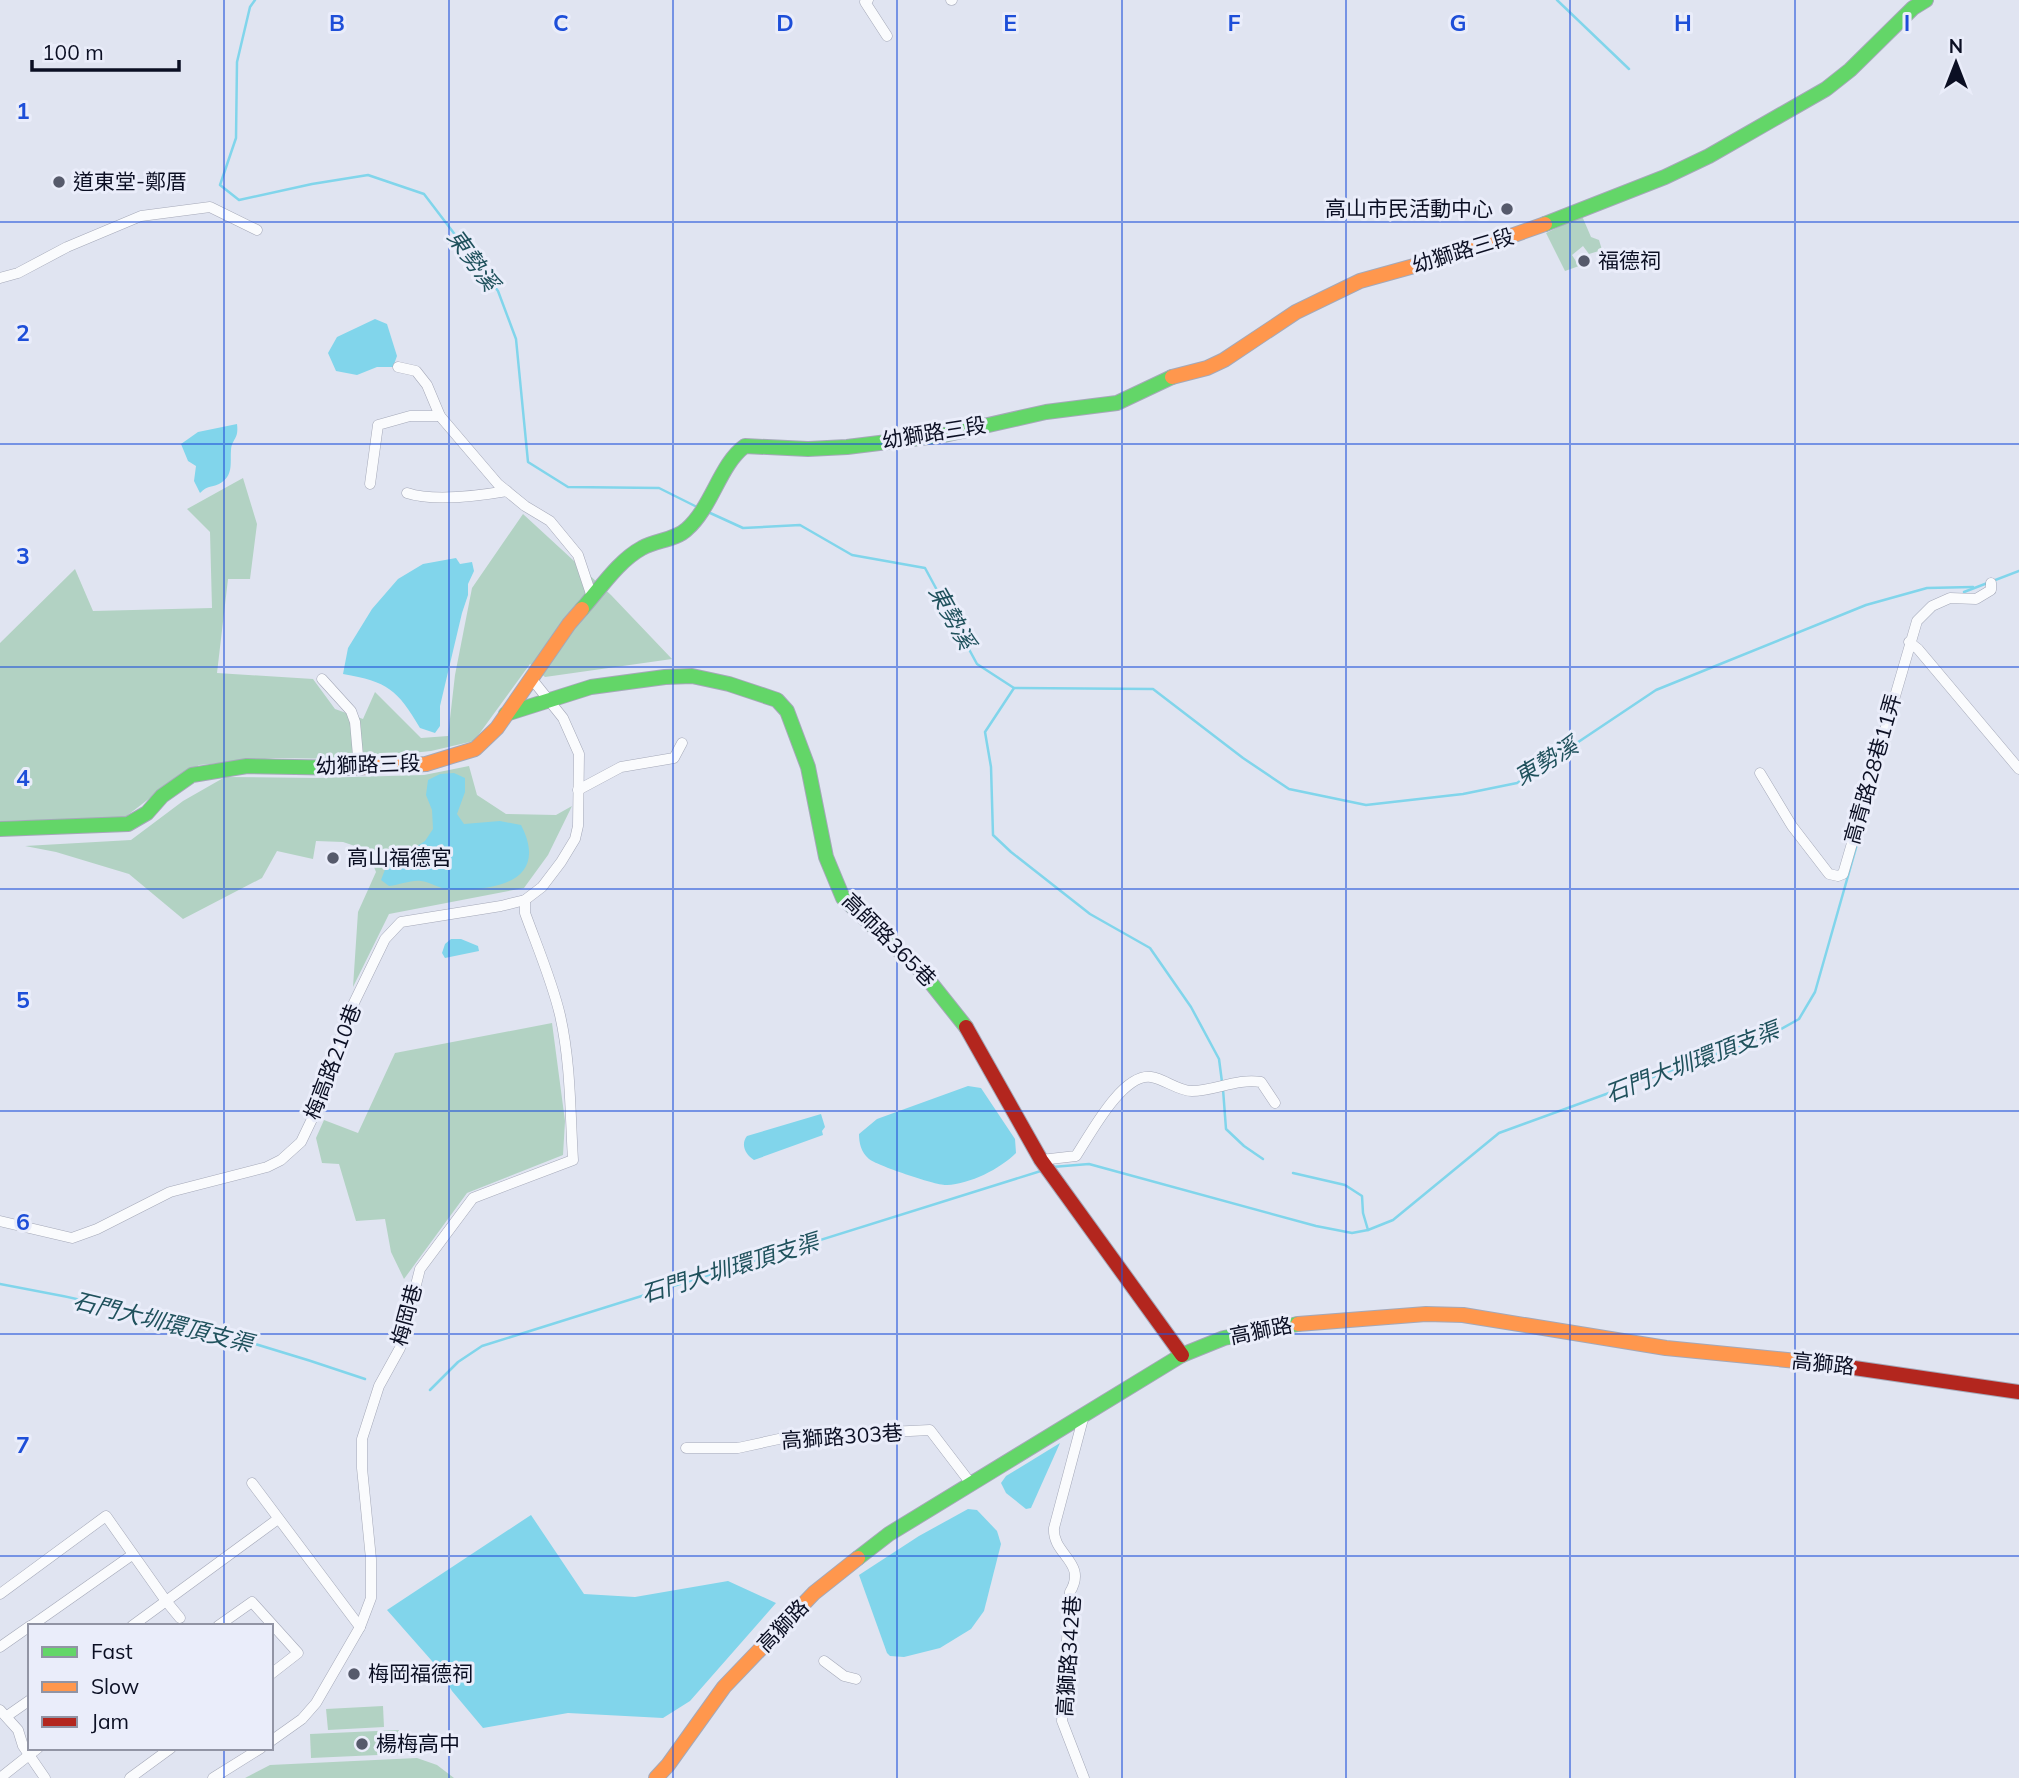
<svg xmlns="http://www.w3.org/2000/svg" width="2019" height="1778" font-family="Mulish,'Noto Sans TC',sans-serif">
<rect width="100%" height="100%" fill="#e0e4f1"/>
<g fill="#b2d2c3">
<path d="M1582,216L1591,237L1599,240L1602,250L1589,254L1583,246L1572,255L1579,266L1565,271L1546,233Z"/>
<path d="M243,478L257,524L250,579H228L217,673L313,679L335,709L363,719L375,692L421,738L448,736L455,675L472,588L523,514L611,595L672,659L545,677L530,664L474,741L431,751L353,759L275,758L199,765L168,784L124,818L0,821V643L75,569L93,611L212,608L210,532L187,509Z"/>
<path d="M469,766L477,795L506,814L556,815L572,806L548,855L524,888L389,914L353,987L358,912L376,872L367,850L343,842L316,841L313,859L277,851L262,878L183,919L129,874L56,852L25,846L131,840L183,801L225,777L317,778L424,775Z"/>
<path d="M552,1023L565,1121L563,1155L467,1193L404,1279L391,1252L385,1219L356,1221L339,1164L322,1163L316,1138L324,1120L358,1133L395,1053Z"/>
<path d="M383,1706L384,1727L328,1730L326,1709Z"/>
<path d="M399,1730L400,1754L311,1758L310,1734Z"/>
<path d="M417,1758L437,1765L454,1778H245L270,1765Z"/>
</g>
<g fill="#81d5eb">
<path d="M375,319L387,324L397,356L393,367H377L357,375L336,371L328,353L337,337Z"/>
<path d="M237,424C239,440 232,438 231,450C230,463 234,476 219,484C210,488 208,485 200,493L194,481L196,466L188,461L181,444L198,432Z"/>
<path d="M456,558L460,564L472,562L474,571L468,584V595L462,613L440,706V726L435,733L420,728C397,689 388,682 343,674L348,648L372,609L398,579L423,564Z"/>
<path d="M454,773L465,778V792L457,814L464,824L500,821L521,825C551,883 491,892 447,889C438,888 430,882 421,881C410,880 400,885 389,886L381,880L386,867L425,841L433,829L432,810L426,795L428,780L440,774Z"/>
<path d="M451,939H461L478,946L479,951L445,958L442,953L445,944Z"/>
<path d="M968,1086L981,1088L1015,1139L1016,1153C1000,1169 970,1184 947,1185C937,1186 876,1165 869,1159C861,1152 859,1143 859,1134L877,1119Z"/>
<path d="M821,1114L825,1127L822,1131L823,1135L754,1160C746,1155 740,1145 747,1136Z"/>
<path d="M1060,1443L1031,1508L1026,1509L1006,1493L1001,1483L1006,1476Z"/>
<path d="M968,1509L977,1510L997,1531L1001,1544L984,1611L971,1629L940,1648L904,1657L890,1656L887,1653L859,1575L919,1536Z"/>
<path d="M531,1515L584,1594L635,1597L728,1581L776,1603L690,1701L663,1718L568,1713L483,1728L452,1691L439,1669L387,1610Z"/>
</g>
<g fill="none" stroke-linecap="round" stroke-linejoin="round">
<g stroke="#81d5eb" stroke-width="2.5">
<path d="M255,0L250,7L237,62L236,138L220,185L239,200L312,184L368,175L424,194L498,291L516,339L528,462L568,487L659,488L699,508"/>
<path d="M1557,0L1629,69"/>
<path d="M708,512L743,528L800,525L852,555L925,568L977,664L1014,688L1153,689L1243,758L1289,789L1366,805L1463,794L1517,783L1656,690L1866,605L1927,588L1973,587"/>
<path d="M1964,592L2019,571"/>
<path d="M1014,688L985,732L991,767L993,835L1011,852L1090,914L1150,948L1191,1007L1219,1059L1222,1082"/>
<path d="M1223,1089L1226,1129L1244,1146L1263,1159"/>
<path d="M1052,1167L1089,1164L1316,1226L1352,1233L1368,1230L1393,1220L1499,1133L1774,1033L1799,1019L1815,992L1873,788"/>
<path d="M1293,1173L1345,1185L1362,1196L1363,1213L1368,1230"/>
<path d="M0,1284C124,1306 246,1338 365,1379"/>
<path d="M430,1390L458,1362L482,1346L1044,1170"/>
</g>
<g stroke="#a4a8b8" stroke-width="11">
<g id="street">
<path d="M868,0L865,2L887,36"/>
<path d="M951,0H952"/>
<path d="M0,278L18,273L67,247L141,216L210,207L257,230"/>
<path d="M398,367L416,371L427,385L440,416L498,484L525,506L550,521L578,555L592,597"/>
<path d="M370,484L378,425L410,416H440"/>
<path d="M407,493C434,502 478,496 507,491"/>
<path d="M1909,642L1918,649L2019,769"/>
<path d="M322,679L351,711L355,722L359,767"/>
<path d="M1760,773L1792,826L1829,874L1838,876L1843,874L1917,621L1932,606L1950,598L1976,599L1991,590V583"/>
<path d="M578,790L621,767L674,758L682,743"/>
<path d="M1041,1160L1076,1156C1090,1135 1122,1073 1151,1077C1165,1079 1178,1091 1192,1091C1215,1091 1237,1078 1261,1082L1275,1103"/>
<path d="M0,1221L72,1238L97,1229L170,1192L267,1167L281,1160L301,1142L313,1117L350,1011L385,939L401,922L501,906L525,900L542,887L561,862L575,839L578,826L579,754L563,718L531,678"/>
<path d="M686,1448H738L788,1437L930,1430L972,1485"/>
<path d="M252,1483L360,1627"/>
<path d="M0,1594L106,1516L166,1601L180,1618"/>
<path d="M31,1626L132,1555"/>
<path d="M132,1626L278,1519"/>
<path d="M218,1626L252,1602L298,1653L271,1674"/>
<path d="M0,1647L30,1626"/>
<path d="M824,1661L844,1676L856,1679"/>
<path d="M0,1710L18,1730L23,1746L45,1778"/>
<path d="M7,1716L30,1700"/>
<path d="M271,1741L302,1719L316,1703L360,1627L371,1598V1559L362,1468V1439L379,1386L400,1348L420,1269L473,1198L573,1160C570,1112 571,1064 560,1015C552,981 537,946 525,913V900"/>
<path d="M0,1778L38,1748"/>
<path d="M130,1778L171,1748"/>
<path d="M213,1778L261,1748"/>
<path d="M1084,1778L1062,1721L1070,1592C1088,1562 1052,1555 1054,1528L1084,1415"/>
</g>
</g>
<g stroke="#a4a8b8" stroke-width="16">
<g id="fast">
<path d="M1545,224L1665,177L1709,156L1826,89L1850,70L1913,8L1926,0"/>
<path d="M582,609C600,589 618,561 642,548C656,540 676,540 687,529C712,507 720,464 745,446L808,449L847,447L944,435L1046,412L1117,403L1172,377"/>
<path d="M506,714L591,687L665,677L692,676L729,684L777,700L787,711L808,767L826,857L843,898L923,973L966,1027"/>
<path d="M0,829L128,824L147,813L162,796L192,775L247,766L350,768"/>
<path d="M858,1558L889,1534L1182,1355L1224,1338L1298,1324"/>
</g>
</g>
<g stroke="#a4a8b8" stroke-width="16">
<g id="slow">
<path d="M1172,377L1207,368L1224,360L1296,312L1360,281L1468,251L1545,224"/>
<path d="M350,768L426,764L475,749L497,728L569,624L582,609"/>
<path d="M1298,1324L1426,1314L1463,1315L1666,1348L1827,1364"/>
<path d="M656,1778L668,1765L724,1687L814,1593L858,1558"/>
</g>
</g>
<g stroke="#a4a8b8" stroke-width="16">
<g id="jam">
<path d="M966,1027L1041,1160L1182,1355"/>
<path d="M1827,1364L2019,1392"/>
</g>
</g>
<use href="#street" stroke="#fafbfd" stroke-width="10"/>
<use href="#fast" stroke="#63d668" stroke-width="14"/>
<use href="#slow" stroke="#ff974d" stroke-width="14"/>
<use href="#jam" stroke="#b3261e" stroke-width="14"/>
</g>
<path fill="none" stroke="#1d4ed8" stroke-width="2" stroke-opacity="0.55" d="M224,0V1626M449,0V1778M673,0V1778M897,0V1778M1122,0V1778M1346,0V1778M1570,0V1778M1795,0V1778M0,222H2019M0,444H2019M0,667H2019M0,889H2019M0,1111H2019M0,1334H2019M0,1556H2019M224,1748V1778"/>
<g fill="#565a6b" stroke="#eaedfa" stroke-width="2.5">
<circle cx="59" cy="182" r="7"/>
<circle cx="1507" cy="209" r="7"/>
<circle cx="1584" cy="261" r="7"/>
<circle cx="333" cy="858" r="7"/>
<circle cx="354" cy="1674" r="7"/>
<circle cx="362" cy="1744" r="7"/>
</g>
<g text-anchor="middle" stroke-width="6" stroke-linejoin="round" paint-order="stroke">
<g font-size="21" fill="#0b0f23" stroke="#eaedfa" text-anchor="start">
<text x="73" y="189">道東堂-鄭厝</text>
<text x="1493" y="216" text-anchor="end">高山市民活動中心</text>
<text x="1598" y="268">福德祠</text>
<text x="347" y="865">高山福德宮</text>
<text x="368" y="1681">梅岡福德祠</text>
<text x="376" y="1751">楊梅高中</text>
</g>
<g font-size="21" fill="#0b0f23" stroke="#eaedfa">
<text transform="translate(1463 251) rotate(-17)" y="7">幼獅路三段</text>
<text transform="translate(934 433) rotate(-9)" y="7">幼獅路三段</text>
<text transform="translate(368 765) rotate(-2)" y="7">幼獅路三段</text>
<text transform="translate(1873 769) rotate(-74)" y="7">高青路28巷11弄</text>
<text transform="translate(889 940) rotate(45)" y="7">高師路365巷</text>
<text transform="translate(333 1062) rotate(-69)" y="7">梅高路210巷</text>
<text transform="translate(407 1315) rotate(-75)" y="7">梅岡巷</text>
<text transform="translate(1261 1331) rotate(-11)" y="7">高獅路</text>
<text transform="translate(1823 1364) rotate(6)" y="7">高獅路</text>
<text transform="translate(842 1437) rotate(-4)" y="7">高獅路303巷</text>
<text transform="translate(783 1626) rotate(-46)" y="7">高獅路</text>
<text transform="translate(1069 1656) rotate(-86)" y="7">高獅路342巷</text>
</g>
<g font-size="23" font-style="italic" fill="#1f515c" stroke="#eaedfa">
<text transform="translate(473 260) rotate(54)" y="8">東勢溪</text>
<text transform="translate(952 617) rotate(61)" y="8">東勢溪</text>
<text transform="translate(1546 761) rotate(-31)" y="8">東勢溪</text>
<text transform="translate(1692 1062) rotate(-21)" y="8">石門大圳環頂支渠</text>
<text transform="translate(730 1268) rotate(-17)" y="8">石門大圳環頂支渠</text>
<text transform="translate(163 1322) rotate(14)" y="8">石門大圳環頂支渠</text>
</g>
</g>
<g font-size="23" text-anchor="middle" font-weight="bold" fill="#1d4ed8" stroke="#eaedfa" stroke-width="6" stroke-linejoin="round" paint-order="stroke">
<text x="337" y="31">B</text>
<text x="561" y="31">C</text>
<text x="785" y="31">D</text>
<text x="1010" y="31">E</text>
<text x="1234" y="31">F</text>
<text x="1458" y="31">G</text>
<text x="1683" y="31">H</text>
<text x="1907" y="31">I</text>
<text x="23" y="119">1</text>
<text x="23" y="341">2</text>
<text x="23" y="564">3</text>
<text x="23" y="786">4</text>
<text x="23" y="1008">5</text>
<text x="23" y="1230">6</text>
<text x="23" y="1453">7</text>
</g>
<rect x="28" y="1624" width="245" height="126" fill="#eaedfa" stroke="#9194a4" stroke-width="2"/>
<rect x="42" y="1647" width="35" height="10" fill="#63d668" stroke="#9194a4" stroke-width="2"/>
<text x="91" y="1659" font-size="21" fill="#0b0f23">Fast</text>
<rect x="42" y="1682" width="35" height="10" fill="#ff974d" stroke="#9194a4" stroke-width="2"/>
<text x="91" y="1694" font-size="21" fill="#0b0f23">Slow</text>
<rect x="42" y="1717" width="35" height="10" fill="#b3261e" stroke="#9194a4" stroke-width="2"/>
<text x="91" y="1729" font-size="21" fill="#0b0f23">Jam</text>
<g transform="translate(1956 63)" stroke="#eaedfa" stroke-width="5" paint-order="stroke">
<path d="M0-5L12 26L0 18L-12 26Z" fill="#0b0f23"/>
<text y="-10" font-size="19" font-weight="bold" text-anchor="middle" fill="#0b0f23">N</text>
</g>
<path d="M32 60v10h147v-10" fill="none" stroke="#0b0f23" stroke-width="3.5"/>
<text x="42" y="60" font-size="21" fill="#0b0f23" stroke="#eaedfa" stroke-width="5" paint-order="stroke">100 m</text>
</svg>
